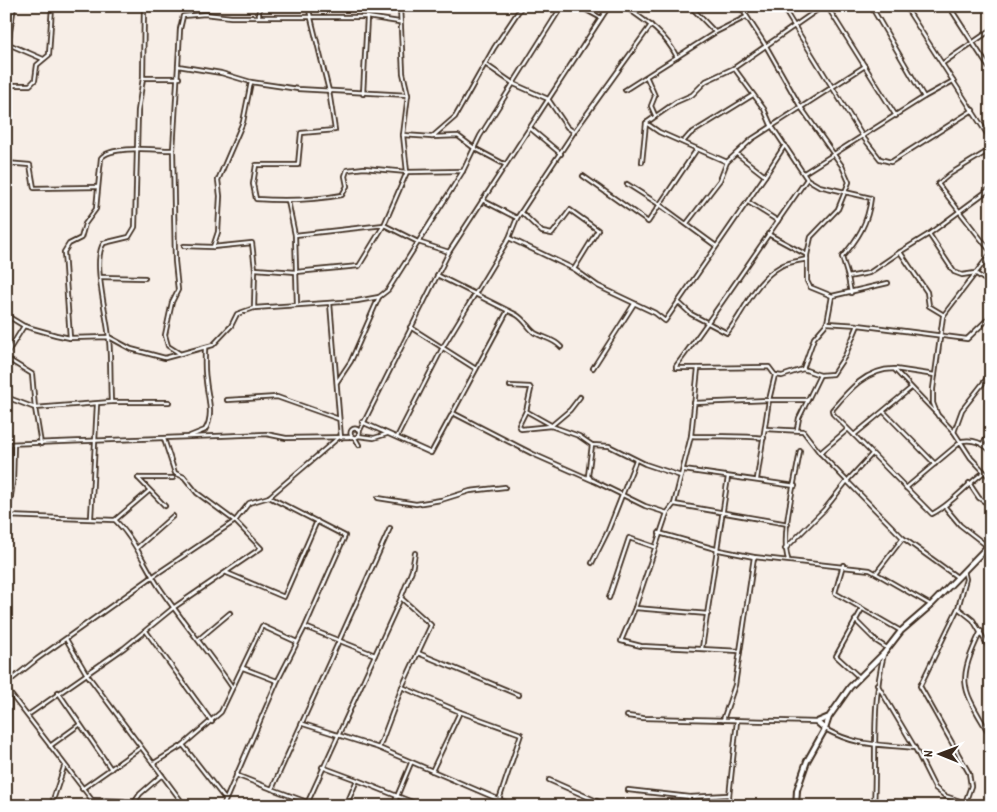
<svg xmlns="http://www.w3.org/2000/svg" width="997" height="812" font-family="Dekko,sans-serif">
<rect width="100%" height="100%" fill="#f7eee7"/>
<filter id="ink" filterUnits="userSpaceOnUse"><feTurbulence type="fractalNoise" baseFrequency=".02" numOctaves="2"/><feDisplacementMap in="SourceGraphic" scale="10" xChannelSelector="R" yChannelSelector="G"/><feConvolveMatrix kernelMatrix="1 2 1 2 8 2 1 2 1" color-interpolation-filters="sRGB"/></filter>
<g filter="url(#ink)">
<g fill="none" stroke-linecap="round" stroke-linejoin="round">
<g stroke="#3b2a1e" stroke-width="6">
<g id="street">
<path d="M117,6L144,7"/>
<path d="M259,6V15"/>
<path d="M308,6L329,91L335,130L301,133L298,165H256L253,184L256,199C284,201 315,200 342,195L347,186L345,176L347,170L364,168L407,172L463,171"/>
<path d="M579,6L601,18"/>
<path d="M624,6C646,21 665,33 677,57"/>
<path d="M690,6L715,32"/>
<path d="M740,6L766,46L800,106L842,166L849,182L838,209L811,237L807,255V281L810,287L832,296L888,283"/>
<path d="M782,6L863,137L880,159L891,162L973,110"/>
<path d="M827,6L896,116"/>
<path d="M871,6L924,97"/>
<path d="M905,6L991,140"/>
<path d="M949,6L991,71"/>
<path d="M6,43L43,59"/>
<path d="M8,44L14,6"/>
<path d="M943,63L991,30"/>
<path d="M485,64L514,84L548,99L567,127L574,132"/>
<path d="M178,66L173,150L175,261L178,290L172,302L165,335L168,346L179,353"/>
<path d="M734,68L764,109L771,125L807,179L819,186L871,198C868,223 858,239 842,257L848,277"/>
<path d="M143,78H179"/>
<path d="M647,78L655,96L651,106L655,115"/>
<path d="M251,82L298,89L408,95"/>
<path d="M6,85H30L35,80L37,65L49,55L52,6"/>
<path d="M625,90L716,32L746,17"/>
<path d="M363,94L367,17L399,22"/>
<path d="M646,123L659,132L727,162"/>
<path d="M530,128L561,154"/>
<path d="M403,135L432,137L458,136L474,148L504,164"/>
<path d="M432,137L455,117L494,48L522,6"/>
<path d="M683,142L690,134L753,95"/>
<path d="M991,149L950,174L938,184L991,252"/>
<path d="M737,154L765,176L785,145"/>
<path d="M642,162L646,123L676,102L692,95L706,81L734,68L823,6"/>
<path d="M6,163L30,165L34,188L97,187"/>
<path d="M804,173L924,97L953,81"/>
<path d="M583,176L648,222L697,149"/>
<path d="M627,184L660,205L716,246"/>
<path d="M288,201L295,235L384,225L418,242L449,252"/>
<path d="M748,202L778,221"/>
<path d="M521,212L542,232L552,234L570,210L598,230L574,269"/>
<path d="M517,218L574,132L651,25"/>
<path d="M687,223L720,180L727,162L752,139L865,66"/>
<path d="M768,234L807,255"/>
<path d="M929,234L954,272L962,275L975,273L991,284"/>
<path d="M295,235L297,305"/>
<path d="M509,238L574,269L598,286L655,313L665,321L765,176"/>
<path d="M213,247L218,232L220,196L218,180L243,122L251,82L221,73L178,66L180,29L183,16L205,14L231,17H367"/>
<path d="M255,269L296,272L359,266L384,225L407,172L403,135L408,95L403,73L400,6"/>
<path d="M437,275L517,315C526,321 528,328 535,333C544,338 554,339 561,347"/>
<path d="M100,277L145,278"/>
<path d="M851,293L848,277L869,273L900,252"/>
<path d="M678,302L691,314L727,333C745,311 754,281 781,266C788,262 799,261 807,259"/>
<path d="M330,303L341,438"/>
<path d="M254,308L357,301L379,297"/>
<path d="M6,315L24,326L56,335L70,338L109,337L131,349L165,358L213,345L231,326L237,314L254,308L255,269L252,243L213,247L184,246"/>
<path d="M944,315L929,306L927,292L900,252L929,234L991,188"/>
<path d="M827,323L858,325"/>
<path d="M410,327L476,369"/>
<path d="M70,338L64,252L69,244L81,238L85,224L96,209L101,158C111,145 158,150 173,150"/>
<path d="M6,355L24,326"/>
<path d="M6,358L32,374L35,408L41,444"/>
<path d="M593,368L634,304"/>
<path d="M698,368L769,367L775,375"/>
<path d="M803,369L814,338L827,323L832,296"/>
<path d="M895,369L935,375"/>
<path d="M337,382L351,361L379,297L388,290L463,171L480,136L562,6"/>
<path d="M510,386L530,387L531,389L526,411L519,425L521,429L551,426L579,436L592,445L609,446L645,464L681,476"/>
<path d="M911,388L854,435L833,414L832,410C848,391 866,369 894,369L954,432L971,458L991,479"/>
<path d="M6,397L35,408L111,402H169"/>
<path d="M227,400L277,397L339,419"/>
<path d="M111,402C110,381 111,360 109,339C108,318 91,259 104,243L129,237L135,227L138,111L143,78L144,6"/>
<path d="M694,403L769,400L775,375L782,376L803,369L820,375L833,374L845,356L858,325L967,339L991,316"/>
<path d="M526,411L551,425"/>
<path d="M884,412L935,464"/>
<path d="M453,413L533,454L594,481"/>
<path d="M938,416L933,403V389L943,316L991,253"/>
<path d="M362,422L431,453L507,312"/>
<path d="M551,426L570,410L580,397"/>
<circle cx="355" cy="433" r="4.5"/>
<path d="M766,429L803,431L820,453L847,481L824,510L785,549"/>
<path d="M797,429L799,418L820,375"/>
<path d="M359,432L449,252L609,6"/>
<path d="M954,432L962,410L991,373"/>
<path d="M854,435L932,514C952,504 965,486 983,473"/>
<path d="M190,436L205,430C215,415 207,395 206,380C204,369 205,358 205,348"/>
<path d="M358,436L374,438L387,434"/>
<path d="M691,436C716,437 740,435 764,438"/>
<path d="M397,437L443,347L509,238L517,218L482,200"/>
<path d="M355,438L359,445"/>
<path d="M6,440V441"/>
<path d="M983,443L991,434"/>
<path d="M6,444L266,434L286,438L352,437"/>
<path d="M820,453L847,430"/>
<path d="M872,454L847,481L903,538L957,577"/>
<path d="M684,470L795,486"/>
<path d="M138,478L165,506"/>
<path d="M138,478H173"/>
<path d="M590,478L588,476L592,445"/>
<path d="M757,479L769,400H808"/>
<path d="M594,481L645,506L667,513"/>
<path d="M969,483L979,498L991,506"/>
<path d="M906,488L962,441C974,439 982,443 991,451"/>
<path d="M378,498L416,504L441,500L470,491L505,487"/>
<path d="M674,504L788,524"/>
<path d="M945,507L960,525L987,546"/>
<path d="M6,516L115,520C135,540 144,564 159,587C182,621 209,653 232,687"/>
<path d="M91,518L97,404"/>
<path d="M115,520L149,491"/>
<path d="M6,532L13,481L14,444"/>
<path d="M659,533L719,550L754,557L870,570L931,605"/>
<path d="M138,547L173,516"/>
<path d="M788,559C780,535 796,478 800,451"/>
<path d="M592,563L608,531L636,460"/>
<path d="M843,565L835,593L901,631"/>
<path d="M6,571V600"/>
<path d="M964,571L966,579L958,608L973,620L991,651"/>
<path d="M227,573L284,597L317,521"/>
<path d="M876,573L903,538"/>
<path d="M609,598L629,538L655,547"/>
<path d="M635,608L708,614"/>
<path d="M958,608L920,686L969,773L971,786L964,806"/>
<path d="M855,620L876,641L887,648"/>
<path d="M305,627L375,655"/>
<path d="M146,631L212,722"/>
<path d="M981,631C955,685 963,688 991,737"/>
<path d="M66,639L86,673L185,806"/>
<path d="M199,639L230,613"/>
<path d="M702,648L728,477"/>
<path d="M740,651L641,646L621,641L635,608L667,513L674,504L691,436L698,368H676V366C722,305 763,241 807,179"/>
<path d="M418,653L519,695"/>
<path d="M243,668L277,681"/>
<path d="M859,677L836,656L862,609"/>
<path d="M6,684L37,659L152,577L235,521L249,503L269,497L338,438"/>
<path d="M877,684L915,748L935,788L945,796L975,806"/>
<path d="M6,687L9,692L8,775"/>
<path d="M402,687L460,712L521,734L497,806"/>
<path d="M9,692L92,800L90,806"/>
<path d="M58,692L111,769"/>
<path d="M28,715L124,648L173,608L261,548L235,521L197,493L184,477L175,473L164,439"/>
<path d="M627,716L643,718L817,722"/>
<path d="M723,720L735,685L754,557"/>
<path d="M303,724L379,748L514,806"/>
<path d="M825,729C858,747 879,744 915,748"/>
<path d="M183,745L225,799"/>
<path d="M50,746L79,725"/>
<path d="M379,748L402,687L431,625L401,598"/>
<path d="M154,763L183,745L221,712L262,626L297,642"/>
<path d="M322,767L357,780L346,806"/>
<path d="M432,771L460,712"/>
<path d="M236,775L272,789L390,528"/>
<path d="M357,780L422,806"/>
<path d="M549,780L608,806"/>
<path d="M82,789L140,748"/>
<path d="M272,789L307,802"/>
<path d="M628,790L690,797L728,795"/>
<path d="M92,800L123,801L135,806"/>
<path d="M51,806L64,767"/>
<path d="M132,806L140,794L162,775"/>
<path d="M223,806L277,682L305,627L345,536L269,497"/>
<path d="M306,806L401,598L412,570L415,553"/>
<path d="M393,806L411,763"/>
<path d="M688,806L690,797"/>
<path d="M728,806L737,721"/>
<path d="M874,806C877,753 871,706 884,654"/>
</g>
</g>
<g stroke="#3b2a1e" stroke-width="8">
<g id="secondary">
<path d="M829,717L817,722L825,729L829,717L850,687L884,653L901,631L931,605L991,543"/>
<path d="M796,806L797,790L807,761L825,729"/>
</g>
</g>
<use href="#street" stroke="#fff" stroke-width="2.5"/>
<use href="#secondary" stroke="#fff" stroke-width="4"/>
</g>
</g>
<rect width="997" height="812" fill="none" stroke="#fff" stroke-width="25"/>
<rect x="12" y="12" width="972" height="787" fill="none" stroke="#3b2a1e" stroke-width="2" filter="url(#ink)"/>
<g transform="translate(940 754) rotate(271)" stroke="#ffffff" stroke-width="4" paint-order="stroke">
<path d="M0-4L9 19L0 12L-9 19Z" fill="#3b2a1e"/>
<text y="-8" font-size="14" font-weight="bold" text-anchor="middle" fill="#3b2a1e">N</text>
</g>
</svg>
